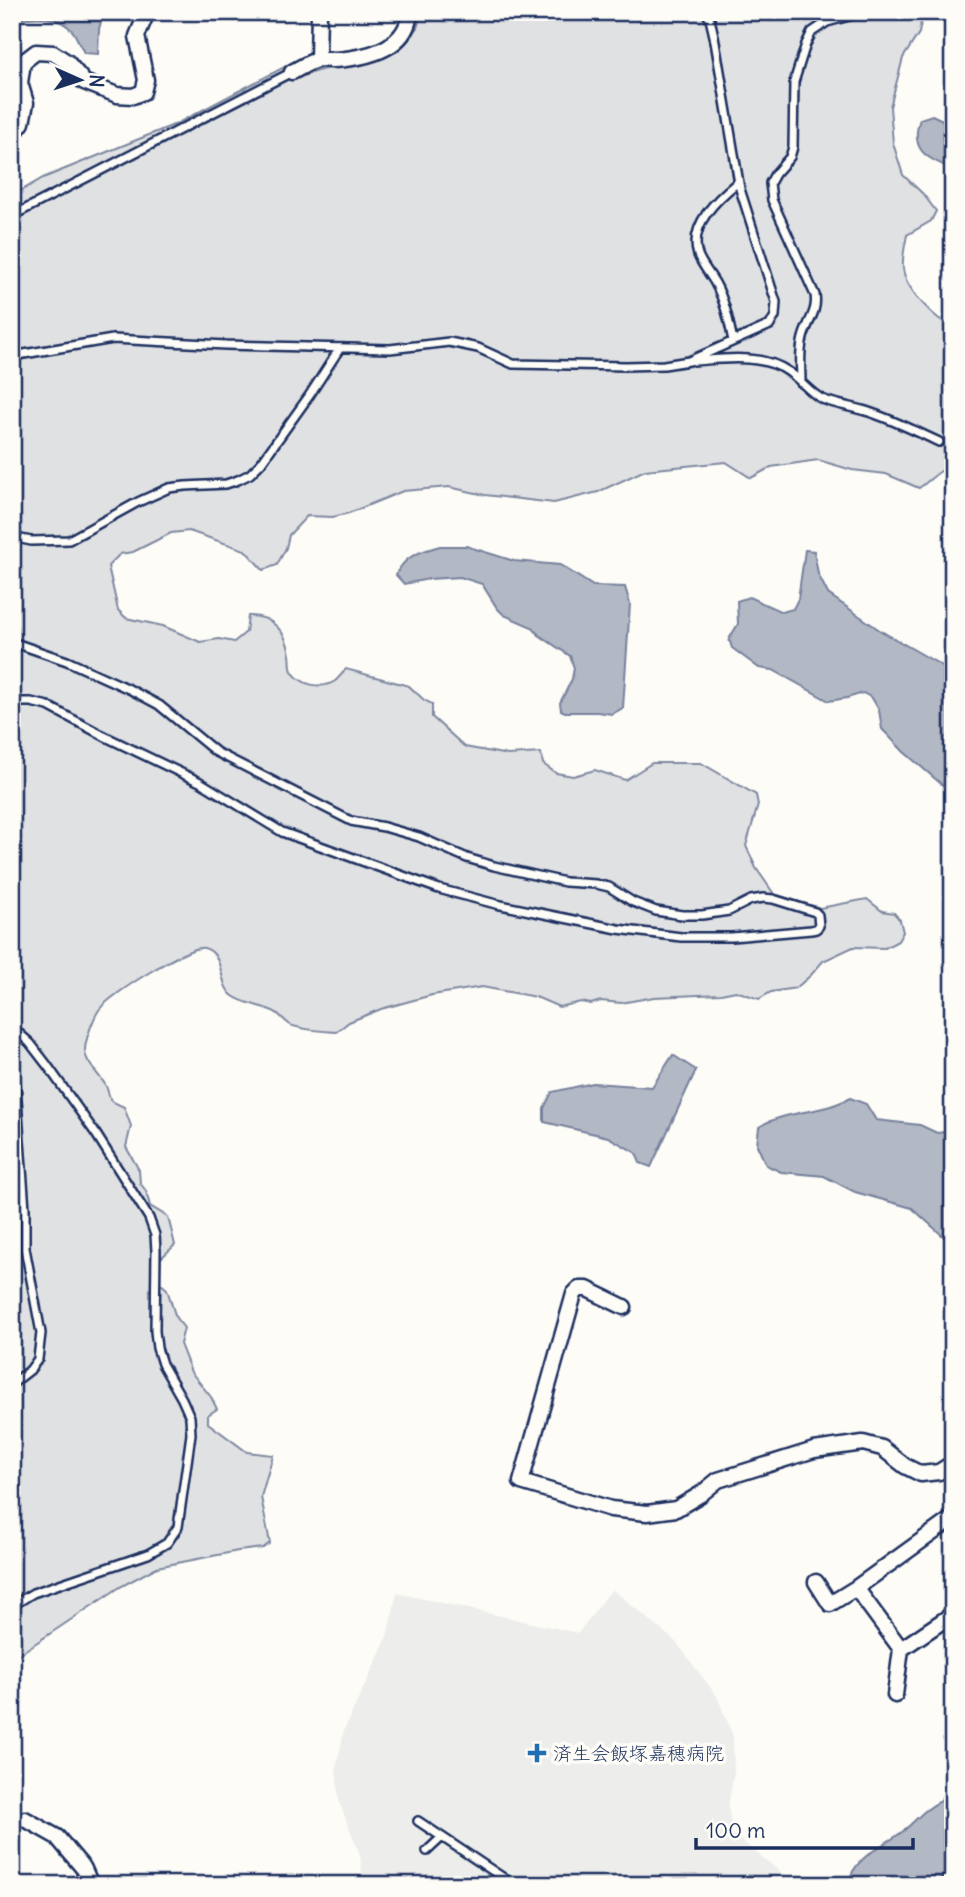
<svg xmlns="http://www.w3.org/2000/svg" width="965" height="1897" viewBox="0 0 965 1897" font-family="Delius,'Klee One',sans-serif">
	<rect width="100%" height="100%" fill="#fdfcf7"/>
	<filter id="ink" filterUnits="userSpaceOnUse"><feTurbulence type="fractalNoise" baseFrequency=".0143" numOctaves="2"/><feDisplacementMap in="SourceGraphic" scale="14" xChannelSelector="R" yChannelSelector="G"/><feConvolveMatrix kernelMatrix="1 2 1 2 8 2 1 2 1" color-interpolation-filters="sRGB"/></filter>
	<g filter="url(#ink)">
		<path fill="#edeeec" d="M612 1589 676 1642 717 1696 733 1736 734 1772 728 1807 733 1834 797 1885H360L363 1881 360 1855 339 1802 336 1769 344 1730 386 1640 397 1593 578 1633Z"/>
		<path fill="#e0e1e3" stroke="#7e88a0" stroke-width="2" d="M420 12H923L919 33 903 58 890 107 893 143 903 175 923 194 936 211 931 221 907 235C905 245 902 257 903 268 905 289 934 319 953 327V466C940 468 930 481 919 488L886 474 852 470 818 460 771 467 751 478 726 462 645 470 598 492 554 503 485 495 449 487 403 491 349 513 333 517 307 516 289 535 286 548 277 565 263 570 245 550 189 531 171 533 133 552 120 554 108 566 118 610 126 618 163 626 200 642 219 639 234 642 246 632 248 616C272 615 287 632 290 655 291 660 290 667 292 671 300 685 322 690 335 681 339 678 343 672 346 669L409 686 424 700 432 704V717L465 747 508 755 541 753 543 764 556 773 573 776 595 770 625 780 652 763H701L756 795 758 805 746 846 756 868 774 894 820 908 867 899 882 911 894 913 900 920 903 932 898 941 885 948 853 947 823 961 811 975 796 988 771 992 759 999 736 991 721 994 654 997 621 1003 601 1001 591 1004 581 1002 559 1007 536 997 482 987 432 995 381 1009 349 1022 336 1032C325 1031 298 1030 289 1024 283 1020 280 1014 273 1011 262 1006 242 1003 233 996 217 984 226 954 204 948 189 945 109 995 99 1010 94 1017 85 1040 85 1050 85 1063 100 1075 106 1086 108 1091 109 1097 111 1101L124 1107 131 1126 126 1147 139 1170 140 1183 146 1191 150 1206 168 1217 175 1245 159 1260 160 1283 167 1289 176 1318 184 1328 180 1344 191 1372 211 1397 217 1409 208 1415V1423L247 1452 273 1455 261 1497 270 1543 263 1548 238 1551 157 1567 120 1587 12 1659V196L43 178 176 124 288 65 295 79C304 76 312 72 321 70 354 63 420 59 420 12Z"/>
		<path fill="#b3b8c5" stroke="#76819c" stroke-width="2" d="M12 12H104L99 29 98 54 84 53C81 47 78 40 74 33 60 14 33 16 12 21Z
			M932 115 953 125V169C927 159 909 150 920 119Z
			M440 546H466L514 561 560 565 593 586 625 587 630 604 623 708 612 714 597 712H565L561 710 560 703 572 679 574 668 570 656 539 635 532 627 504 615 497 608 482 584 460 577 429 579 404 584 396 575C405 555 420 552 440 546Z
			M805 550 814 551 818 574 828 594 881 631 953 672V794L904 752 882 729 879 710 872 698 863 693 847 698 829 701 773 670 759 668 732 648 729 639 738 624 737 601 749 597 782 612 793 609 798 599Z
			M673 1055 696 1070 651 1167 640 1163 636 1153 608 1137 544 1122V1108L552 1092 593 1083 652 1087Z
			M850 1098 866 1104 876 1120 920 1125 937 1133 953 1131V1241L945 1238 912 1208 855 1192 824 1176 781 1172 766 1165 757 1145 759 1127C786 1110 821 1114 850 1098Z
			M953 1766V1864L937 1884 848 1885C853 1857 882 1847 902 1832 917 1820 922 1810 941 1801Z"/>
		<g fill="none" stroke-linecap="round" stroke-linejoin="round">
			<defs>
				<path id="lane" d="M12 216 292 72
					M733 341C729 322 725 301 715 283 710 274 702 265 698 255 688 225 718 198 738 182
					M12 356 113 339 226 345 390 349 449 342 478 348 513 364 626 366 664 365 689 361 770 325 775 316 776 302 740 189 714 36 710 19 706 12
					M694 361C724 359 762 353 789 372 801 380 809 392 822 399 837 405 854 407 869 412 893 420 916 431 939 442
					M801 383C801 368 799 352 803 338 807 322 818 312 815 295L772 200 770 183 775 174 790 157 793 147 794 82 806 44 812 32 827 22 864 12
					M12 537 31 541 69 540 138 502 169 488 185 486 226 484 238 480 250 474 261 463 309 396 340 348
					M12 642 67 661 129 689 159 705 216 752 351 821 384 827 419 837 467 858 494 866 565 882 596 884 609 887 633 902 656 911 682 915H702L729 911 751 900 763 898 773 899 815 912 818 915 819 926 816 929 811 930 732 937H681L618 929 496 904 439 889 282 832 200 782 104 736 48 706 31 702H14
					M12 721 14 702 13 700
					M12 1027 30 1043 47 1065 96 1134 149 1218 155 1235 156 1251 155 1331 157 1348 162 1364 182 1399 190 1417 191 1434 178 1527 167 1543 148 1554 33 1593 12 1606
					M12 1076 16 1086 25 1209V1248L41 1333 38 1359 30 1370 12 1384
					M418 1821 514 1885
					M427 1851 442 1837"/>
				<path id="street" d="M318 59 319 12
					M292 72C300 68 309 62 317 60 322 58 328 60 334 60 365 58 407 50 410 12
					M12 136 22 123 26 103 20 83 23 62 36 52 53 53 67 62 84 82 117 95 133 96 143 92 146 80 137 36 147 12
					M624 1307 587 1289H579L574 1294 521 1482 611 1509 647 1513 676 1509 701 1494 718 1480 814 1450 863 1443 882 1448 905 1466 921 1474 939 1472 953 1463
					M953 1518 856 1588 901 1649 953 1614
					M816 1582 830 1604 856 1588
					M895 1695 901 1649
					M25 1819 57 1837 84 1869 91 1885"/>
				<path id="secondary" d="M950 1885 953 1882"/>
			</defs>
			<use href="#lane" stroke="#1b2f5e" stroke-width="12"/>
			<use href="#street" stroke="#1b2f5e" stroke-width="19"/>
			<use href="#secondary" stroke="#1b2f5e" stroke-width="24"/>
			<use href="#lane" stroke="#fdfcf7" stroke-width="7"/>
			<use href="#street" stroke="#fdfcf7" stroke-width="14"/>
			<use href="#secondary" stroke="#fdfcf7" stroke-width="19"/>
		</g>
	</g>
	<path fill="#1f6fb2" stroke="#fdfcf7" stroke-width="2.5" d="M533.5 1742.5h7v7h7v7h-7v7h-7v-7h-7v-7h7z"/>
	<g text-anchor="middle" stroke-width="7" stroke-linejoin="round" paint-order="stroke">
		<g font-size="19" fill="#1b2f5e" stroke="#fdfcf7" text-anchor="start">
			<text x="553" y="1760">済生会飯塚嘉穂病院</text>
		</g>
	</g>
	<rect width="965" height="1897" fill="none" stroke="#fdfcf7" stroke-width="42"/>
	<rect x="21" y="21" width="923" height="1855" fill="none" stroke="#1b2f5e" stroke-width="2.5" filter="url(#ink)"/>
	<g transform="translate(80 80) rotate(93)" stroke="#fdfcf7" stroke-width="5" paint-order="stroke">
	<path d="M0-5L12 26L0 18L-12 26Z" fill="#1b2f5e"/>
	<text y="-10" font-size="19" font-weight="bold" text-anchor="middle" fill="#1b2f5e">N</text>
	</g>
	<path d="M696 1838v10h217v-10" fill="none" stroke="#1b2f5e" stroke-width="3.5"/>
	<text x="706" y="1838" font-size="21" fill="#1b2f5e" stroke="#fdfcf7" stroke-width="5" paint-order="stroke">100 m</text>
</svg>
